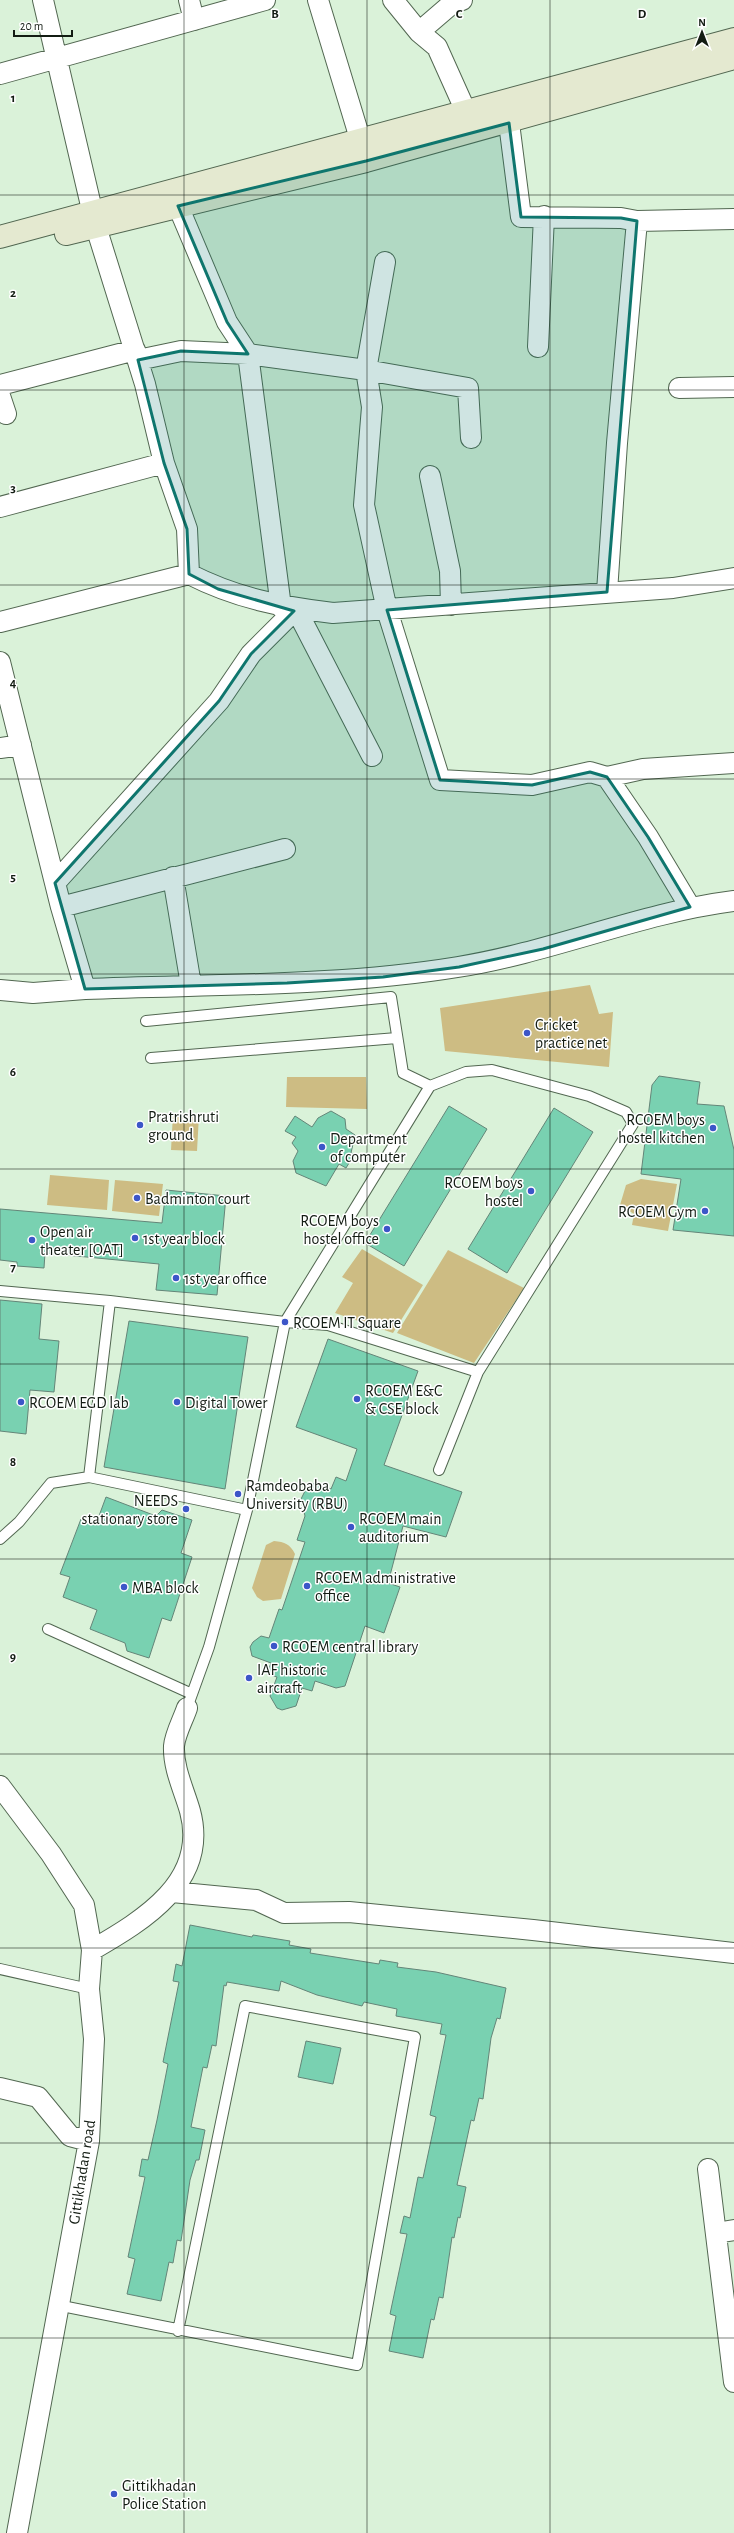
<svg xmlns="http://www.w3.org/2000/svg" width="734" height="2533" viewBox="0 0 734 2533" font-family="'Alegreya Sans',sans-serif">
	<rect width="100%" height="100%" fill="#daf2d9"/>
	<path fill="#cdbc83" d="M590 985 599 1014 613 1012 609 1067 445 1051 440 1008Z
		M287 1077H366L367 1109 286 1107Z
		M173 1114 199 1115 197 1151 171 1150Z
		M50 1175 109 1180 107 1210 47 1205Z
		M641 1179 677 1184 668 1231 632 1225 634 1214 620 1205 626 1185Z
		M115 1180 163 1184 159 1216 112 1211Z
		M362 1249 423 1285 393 1333 335 1313 353 1283 342 1277Z
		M448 1250 524 1288 474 1363 397 1333Z
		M274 1541C285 1542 290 1544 295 1554L281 1599 263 1601 257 1597 252 1588 266 1545Z"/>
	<path fill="#79d1b1" stroke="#648578" d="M659 1076 700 1082 697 1104 724 1106 734 1150V1236L673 1230 681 1179 641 1174 652 1085Z
		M449 1106 487 1129 404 1266 365 1243Z
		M554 1108 593 1132 507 1273 468 1249Z
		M331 1111 345 1119 346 1129 355 1135 351 1153 354 1155 346 1168 339 1164 326 1186 296 1173 293 1161 298 1151 292 1143 296 1137 285 1131 295 1116 312 1127 318 1118Z
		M166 1190 226 1196 217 1295 156 1290 159 1264 45 1253 44 1268 17 1266V1262L0 1260V1209L162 1223Z
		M0 1300 42 1304 39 1339 59 1341 54 1392 30 1390 26 1434 0 1431Z
		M129 1321 248 1337 225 1489 104 1467Z
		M328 1339 418 1371 384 1465 462 1492 446 1537 403 1526 388 1583 400 1587 384 1633 365 1626 345 1686 336 1688 315 1681 312 1691 302 1688 296 1706 282 1710 277 1708 270 1696 277 1677 267 1674 271 1663 252 1656 250 1647 253 1642 261 1636 269 1638 279 1609 282 1610 305 1542 297 1540 305 1516 301 1499 307 1487 315 1483 331 1489 336 1477 346 1481 357 1449 296 1427Z
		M106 1497 156 1516 162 1510 192 1520 181 1553 192 1557 171 1621 162 1618 149 1658 127 1651 125 1643 90 1629 97 1610 63 1597 70 1577 60 1574 81 1519 96 1524Z
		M190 1925 252 1937 253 1935 290 1941 289 1945 311 1949 310 1953 379 1964 380 1960 398 1963 397 1967 436 1972 506 1988 500 2019 497 2018 491 2038 483 2099 479 2098 474 2121 471 2120 457 2185 466 2187 460 2218 458 2217 454 2238 452 2237 443 2298 439 2297 434 2320 431 2319 423 2358 389 2351 396 2316 390 2314 407 2234 400 2233 404 2216 410 2218 418 2177 423 2178 436 2117 430 2115 446 2035 440 2034 442 2024 396 2016 397 2009 364 2002 362 2006 317 1995 281 1981 279 1991 227 1982 226 1986 224 1985 216 2046 212 2045 207 2068 203 2067 191 2127 205 2130 199 2160H196L190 2180 181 2241 177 2240 173 2263 169 2262 161 2301 127 2294 135 2259 128 2257 145 2177 139 2176 142 2159 148 2160 157 2120 168 2064 163 2062 179 1982 173 1981 176 1964 182 1966Z
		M306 2041 341 2048 333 2084 298 2077Z"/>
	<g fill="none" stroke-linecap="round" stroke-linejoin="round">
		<defs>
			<path id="lane" d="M146 1021 391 997 403 1073 430 1086
				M151 1058 397 1038
				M0 1291 110 1301
				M439 1470 478 1372
				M89 1477 247 1510
				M0 1539 19 1522 51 1483 89 1477 110 1301 285 1322 328 1325 478 1372 633 1124 626 1112 589 1096 492 1070 466 1072 430 1086 285 1322 247 1510 209 1647 187 1708
				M48 1629 192 1694
				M0 1969 89 1989
				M57 2305 357 2365 415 2037 245 2006 178 2331"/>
			<path id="street" d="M43 0 96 227 145 384 164 463
				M189 0 194 20
				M318 0 365 155
				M393 0 419 32 437 47 472 125
				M419 32 454 2 462 0
				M0 74 265 0
				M509 123 521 217 621 218 637 221
				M178 206 227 322 248 354 366 370 468 388 471 438
				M385 262 366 370 372 407 364 505 387 610 440 780 532 785 590 772 607 777
				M538 347 544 216
				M138 360 181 351 248 354 281 607
				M0 385 135 350
				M679 388 734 387
				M0 396 6 414
				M430 476 450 571 451 605
				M0 507 164 463 187 529 189 574C236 598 281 607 333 613L673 588 734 578
				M607 592 617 443 637 221 734 219
				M0 622 189 574
				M0 662 61 907 85 989C209 984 335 987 458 967 552 952 640 913 734 901
				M0 748 21 745
				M173 877 191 985
				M55 883 219 701 251 654 296 609 372 756
				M61 907 285 849
				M690 907 648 837 607 777 643 769 734 763
				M0 990 33 993 85 989
				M0 1786 51 1854 84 1905 92 1950 89 1989 94 2039 89 2141 17 2533
				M172 1892 256 1900 284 1913 349 1912 533 1930 734 1953
				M92 1950C144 1920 209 1881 190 1811 184 1790 173 1768 174 1746 175 1734 183 1720 187 1708
				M0 2088 38 2097 70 2136 89 2141
				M708 2169 734 2382
				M716 2233 734 2230"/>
			<path id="secondary" d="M66 234 366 161 734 58
				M0 237 734 39"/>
		</defs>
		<use href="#lane" stroke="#526751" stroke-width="12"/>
		<use href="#street" stroke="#526751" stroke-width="22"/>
		<use href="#secondary" stroke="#526751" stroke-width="24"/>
		<use href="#lane" stroke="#fff" stroke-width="10"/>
		<use href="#street" stroke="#fff" stroke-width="20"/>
		<use href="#secondary" stroke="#e4e9d0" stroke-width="22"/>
	</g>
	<path fill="#0f766e" fill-opacity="0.2" stroke="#0f766e" stroke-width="3" stroke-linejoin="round" d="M509 123 521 217 621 218 637 221 607 592 387 610 440 780 532 785 590 772 607 777 648 837 690 907 543 949 459 967 383 977 287 983 85 989 55 883 219 701 251 654 294 611 218 589 189 574 187 529 164 463 138 360 181 351 248 354 227 322 178 206 366 161Z"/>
	<path fill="none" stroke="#131c13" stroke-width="1" stroke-opacity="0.55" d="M184 0V2533M367 0V2533M550 0V2533M0 195H734M0 390H734M0 585H734M0 779H734M0 974H734M0 1169H734M0 1364H734M0 1559H734M0 1754H734M0 1948H734M0 2143H734M0 2338H734"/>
	<g fill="#3c56c8" stroke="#fff" stroke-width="1.5">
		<circle cx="527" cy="1033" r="4"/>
		<circle cx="140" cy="1125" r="4"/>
		<circle cx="713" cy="1128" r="4"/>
		<circle cx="322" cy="1147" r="4"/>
		<circle cx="531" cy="1191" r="4"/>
		<circle cx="137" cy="1198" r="4"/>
		<circle cx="705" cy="1211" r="4"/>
		<circle cx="387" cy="1229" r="4"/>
		<circle cx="135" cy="1238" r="4"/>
		<circle cx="32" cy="1240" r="4"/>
		<circle cx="176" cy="1278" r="4"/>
		<circle cx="285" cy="1322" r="4"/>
		<circle cx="357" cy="1399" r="4"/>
		<circle cx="21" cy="1402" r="4"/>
		<circle cx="177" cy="1402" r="4"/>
		<circle cx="238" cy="1494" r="4"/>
		<circle cx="186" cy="1509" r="4"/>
		<circle cx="351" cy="1527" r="4"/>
		<circle cx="307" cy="1586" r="4"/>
		<circle cx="124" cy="1587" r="4"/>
		<circle cx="274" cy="1646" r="4"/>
		<circle cx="249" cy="1678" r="4"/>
		<circle cx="114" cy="2494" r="4"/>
	</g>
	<g text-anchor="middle" stroke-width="3" stroke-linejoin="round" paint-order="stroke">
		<g font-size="16" fill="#131c13" stroke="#fff" text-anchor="start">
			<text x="535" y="1030">Cricket<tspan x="535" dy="18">practice net</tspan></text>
			<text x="148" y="1122">Pratrishruti<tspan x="148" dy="18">ground</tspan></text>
			<text x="705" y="1125" text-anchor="end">RCOEM boys<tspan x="705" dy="18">hostel kitchen</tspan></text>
			<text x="330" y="1144">Department<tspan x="330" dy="18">of computer</tspan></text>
			<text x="523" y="1188" text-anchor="end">RCOEM boys<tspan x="523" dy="18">hostel</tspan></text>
			<text x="145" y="1204">Badminton court</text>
			<text x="697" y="1217" text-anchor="end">RCOEM Gym</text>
			<text x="379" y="1226" text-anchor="end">RCOEM boys<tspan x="379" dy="18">hostel office</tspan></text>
			<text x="40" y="1237">Open air<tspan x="40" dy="18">theater [OAT]</tspan></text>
			<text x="143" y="1244">1st year block</text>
			<text x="184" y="1284">1st year office</text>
			<text x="293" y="1328">RCOEM IT Square</text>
			<text x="365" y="1396">RCOEM E&amp;C<tspan x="365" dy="18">&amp; CSE block</tspan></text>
			<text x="29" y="1408">RCOEM EGD lab</text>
			<text x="185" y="1408">Digital Tower</text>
			<text x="246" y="1491">Ramdeobaba<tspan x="246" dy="18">University (RBU)</tspan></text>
			<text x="178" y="1506" text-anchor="end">NEEDS<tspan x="178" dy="18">stationary store</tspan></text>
			<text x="359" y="1524">RCOEM main<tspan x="359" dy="18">auditorium</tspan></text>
			<text x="315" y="1583">RCOEM administrative<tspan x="315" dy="18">office</tspan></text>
			<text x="132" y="1593">MBA block</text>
			<text x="282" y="1652">RCOEM central library</text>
			<text x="257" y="1675">IAF historic<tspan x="257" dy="18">aircraft</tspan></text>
			<text x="122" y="2491">Gittikhadan<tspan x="122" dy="18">Police Station</tspan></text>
		</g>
		<g font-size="16" fill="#131c13" stroke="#fff">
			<text transform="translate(81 2172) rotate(-81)" y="6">Gittikhadan road</text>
		</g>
	</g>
	<g font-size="13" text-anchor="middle" font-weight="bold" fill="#131c13" stroke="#fff" stroke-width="3" stroke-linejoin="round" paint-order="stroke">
		<text x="275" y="18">B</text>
		<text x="459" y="18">C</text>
		<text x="642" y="18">D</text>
		<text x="13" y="102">1</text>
		<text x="13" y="297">2</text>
		<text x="13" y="492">3</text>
		<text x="13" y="687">4</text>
		<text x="13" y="881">5</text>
		<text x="13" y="1076">6</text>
		<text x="13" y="1271">7</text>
		<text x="13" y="1466">8</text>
		<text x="13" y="1661">9</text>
	</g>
	<g transform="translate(702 32)" stroke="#ffffff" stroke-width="3" paint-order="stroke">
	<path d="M0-3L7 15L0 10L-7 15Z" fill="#131c13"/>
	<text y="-6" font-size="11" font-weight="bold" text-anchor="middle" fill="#131c13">N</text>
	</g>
	<path d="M14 30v6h58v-6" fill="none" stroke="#131c13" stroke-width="2"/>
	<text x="20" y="30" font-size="12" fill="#131c13" stroke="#ffffff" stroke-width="3" paint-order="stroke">20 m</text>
</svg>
